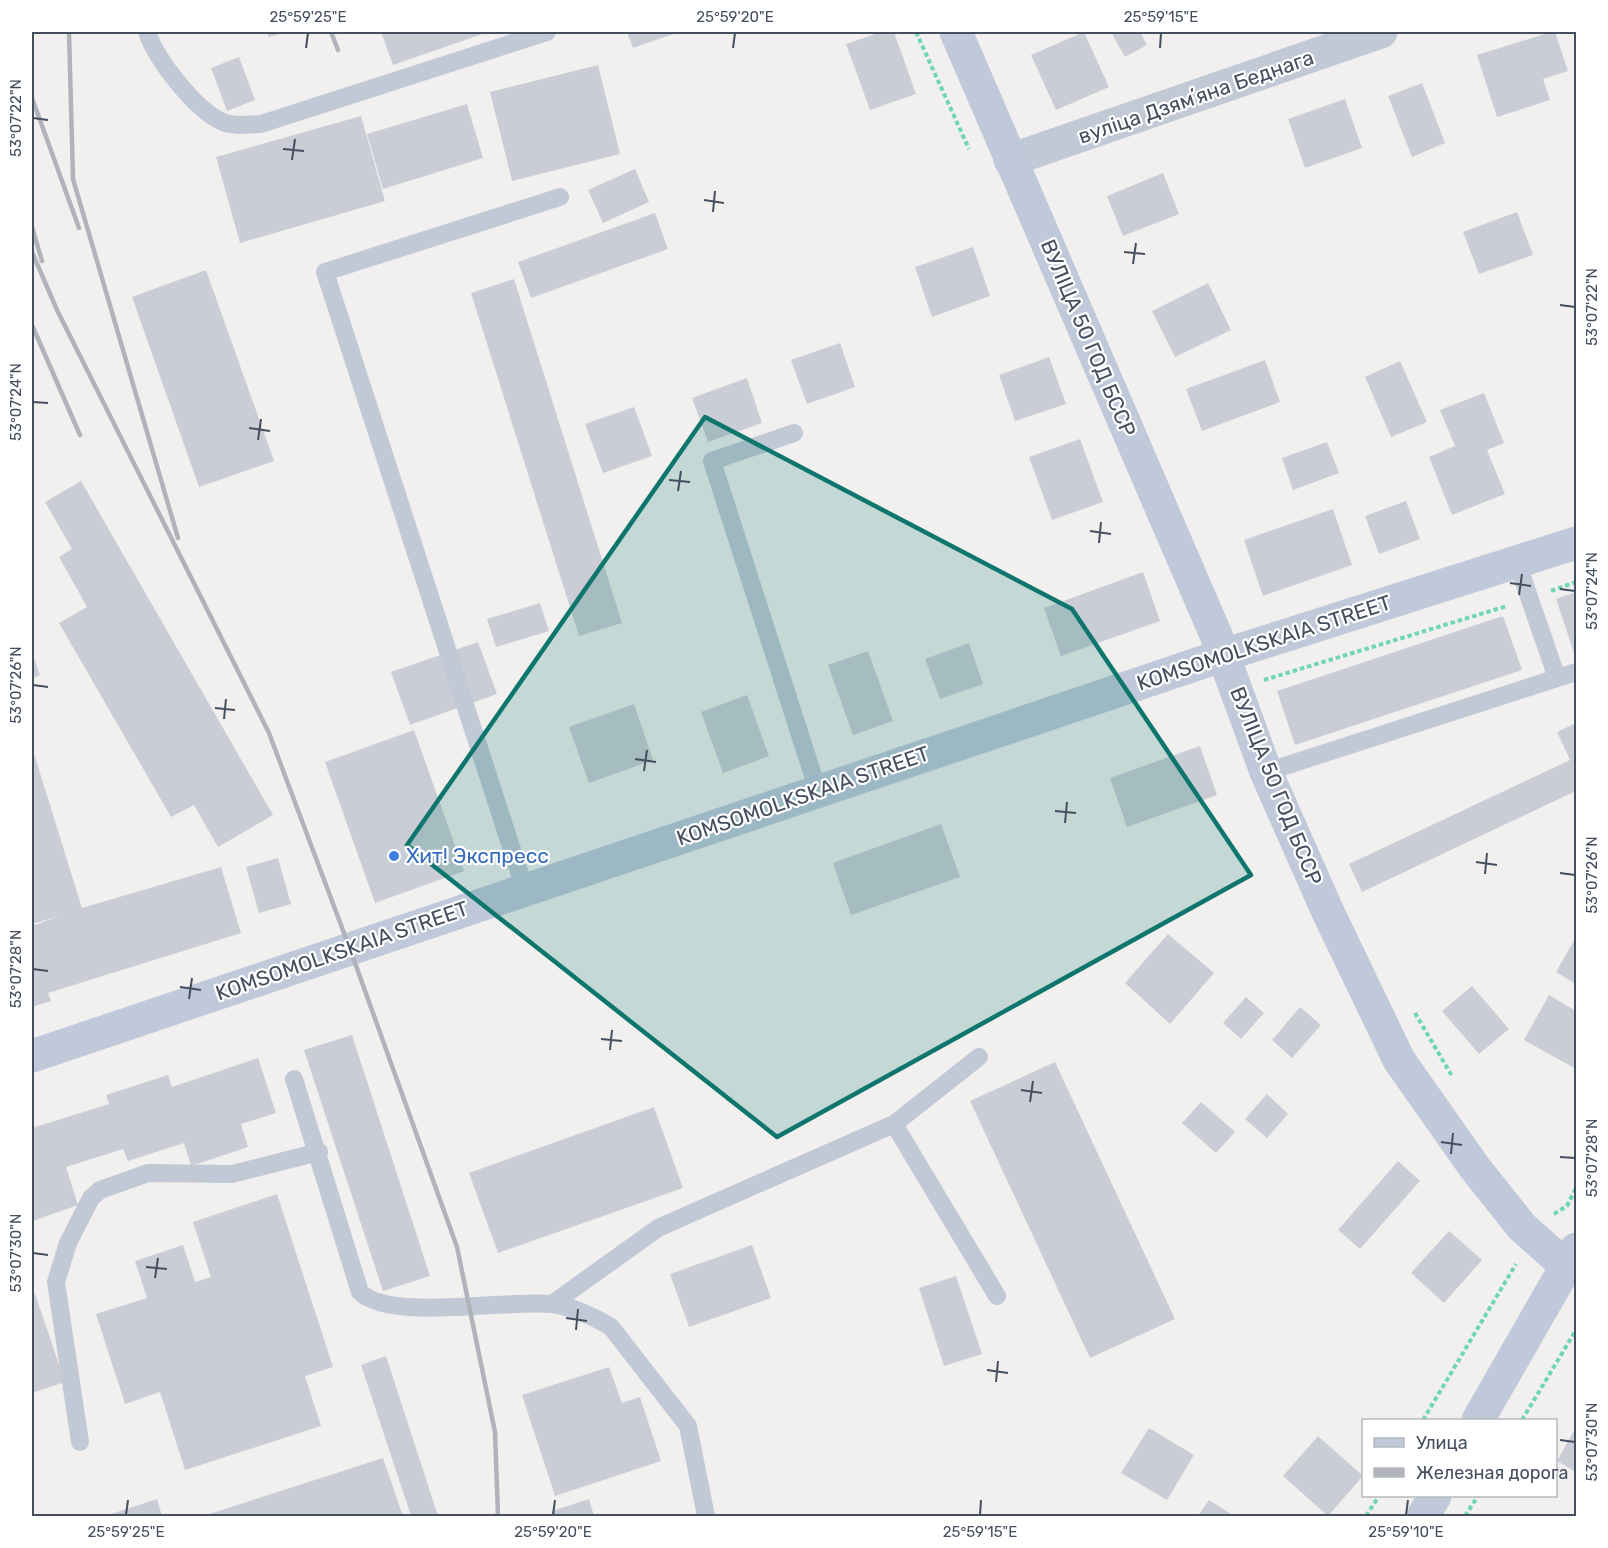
<svg xmlns="http://www.w3.org/2000/svg" width="1608" height="1548" viewBox="0 0 1608 1548" font-family="Rubik,sans-serif">
	<rect width="100%" height="100%" fill="#f2f0ef"/>
	<path fill="#cbcdd6" d="M267 32H286L269 37Z
		M381 32H488L393 65Z
		M627 32H679L633 48Z
		M881 32H894L916 94 870 110 846 44Z
		M1084 32 1109 87 1056 110 1031 55Z
		M1111 32H1140L1147 45 1125 57Z
		M1551 32H1555L1568 71 1543 79 1550 100 1497 117 1477 55Z
		M239 57 255 100 227 111 211 68Z
		M598 65 620 154 512 181 490 92Z
		M1422 83 1445 143 1412 157 1388 96Z
		M1345 99 1362 148 1305 168 1288 119Z
		M467 104 483 158 383 189 367 134Z
		M361 116 385 201 240 243 216 157Z
		M635 169 649 202 603 223 588 190Z
		M1163 173 1179 214 1123 236 1107 196Z
		M1517 212 1533 255 1479 274 1463 232Z
		M655 213 668 249 531 298 518 262Z
		M973 247 990 296 932 317 915 267Z
		M206 270 274 461 199 487 132 297Z
		M514 279 622 623 579 636 471 293Z
		M1208 283 1231 330 1175 357 1152 311Z
		M840 343 855 387 807 404 791 360Z
		M1049 357 1066 404 1015 421 999 375Z
		M1265 360 1280 402 1202 431 1186 389Z
		M1400 361 1427 422 1391 437 1365 377Z
		M747 378 762 423 708 442 692 398Z
		M1484 393 1504 443 1487 450 1505 494 1452 515 1429 457 1455 446 1440 410Z
		M634 407 652 456 603 473 585 424Z
		M1080 439 1103 502 1052 520 1029 457Z
		M1327 442 1339 473 1293 490 1282 458Z
		M81 481 273 815 218 847 194 805 171 817 59 623 87 607 59 557 72 549 45 502Z
		M1406 501 1420 539 1379 554 1365 516Z
		M1333 509 1352 565 1263 596 1244 540Z
		M1143 572 1160 621 1061 656 1044 608Z
		M1576 592V659L1556 599Z
		M540 603 549 631 496 647 487 619Z
		M1503 616 1522 670 1295 745 1277 691Z
		M478 642 497 694 410 725 391 672Z
		M969 643 983 684 940 699 925 659Z
		M868 651 893 721 853 735 828 665Z
		M32 652 40 675 32 678Z
		M747 695 769 756 723 773 701 712Z
		M634 704 653 760 589 783 569 727Z
		M1576 723V791L1362 892 1349 864 1570 760 1557 732Z
		M414 730 464 871 375 903 325 762Z
		M1200 746 1217 795 1127 827 1110 778Z
		M32 747 82 908 221 867 241 933 48 993 51 1001 32 1007V926L59 916 32 924Z
		M941 824 960 877 851 915 833 863Z
		M278 858 291 904 259 913 246 867Z
		M1168 934 1214 973 1170 1024 1125 983Z
		M1576 937V984L1556 972Z
		M1472 986 1509 1029 1479 1054 1442 1011Z
		M1549 995 1576 1011V1069L1524 1040Z
		M1246 997 1264 1013 1241 1039 1223 1023Z
		M1300 1007 1321 1025 1292 1058 1272 1040Z
		M352 1035 430 1276 383 1291 304 1050Z
		M258 1058 276 1113 241 1124 248 1147 191 1166 184 1143 128 1161 123 1149 66 1167 78 1205 33 1221 32 1128 109 1104 106 1095 168 1075 172 1087Z
		M1055 1062 1175 1319 1090 1358 970 1101Z
		M1267 1094 1288 1114 1267 1138 1245 1119Z
		M1201 1102 1235 1132 1216 1153 1182 1123Z
		M654 1107 683 1188 498 1253 469 1173Z
		M1398 1161 1420 1181 1360 1249 1338 1230Z
		M277 1194 333 1367 305 1376 321 1426 185 1470 160 1392 125 1404 96 1314 147 1298 135 1261 183 1245 195 1282 211 1277 193 1222Z
		M1449 1231 1482 1260 1444 1303 1411 1273Z
		M752 1245 771 1298 689 1327 670 1274Z
		M956 1276 982 1354 944 1366 919 1288Z
		M35 1294 65 1382 32 1393V1295Z
		M386 1356 438 1516H411L361 1365Z
		M609 1367 622 1403 640 1397 661 1461 555 1496 522 1395Z
		M1576 1427V1472L1557 1461Z
		M1149 1428 1194 1455 1167 1500 1121 1473Z
		M1318 1436 1363 1476 1328 1516 1283 1476Z
		M383 1458 403 1516H203Z
		M157 1499 162 1516H105Z
		M589 1499 594 1516H554L552 1511Z
		M1209 1500 1234 1516H1198Z"/>
	<g fill="none" stroke-linecap="round" stroke-linejoin="round">
		<path stroke="#6ed6b3" stroke-width="4" stroke-dasharray="4.5 3" stroke-linecap="butt" d="M916 32 969 149
			M1551 591 1576 582
			M1264 680 1507 606
			M1415 1013 1452 1076
			M1554 1214 1567 1206 1576 1188
			M1423 1420 1516 1264
			M1522 1420 1576 1330
			M1366 1516 1379 1496
			M1465 1516 1478 1496"/>
		<path stroke="#c2c9d6" stroke-width="18" d="M147 32C156 59 195 110 223 122 233 127 250 124 261 124L547 32
			M794 433 712 461 818 791
			M1517 562 1557 678
			M1266 772 1576 672
			M525 890 325 272 560 197
			M294 1079 360 1292C390 1322 507 1299 551 1304 571 1306 594 1317 611 1327L688 1426 706 1516
			M894 1124 997 1296
			M552 1304 658 1228 894 1124 979 1057
			M80 1442 56 1282 68 1243 91 1198 100 1190 148 1173 232 1174 319 1152"/>
		<path stroke="#c2c9d6" stroke-width="33" d="M1010 160 1381 32"/>
		<path stroke="#c0c9da" stroke-width="33" d="M956 32 1216 635 1266 772 1327 910 1399 1060 1475 1168 1522 1227 1566 1266
			M32 1056 1224 655 1576 543
			M1478 1420 1576 1249
			M1423 1516 1435 1496"/>
		<path stroke="#b1b3bb" stroke-width="4.5" d="M69 32 73 179 178 538
			M331 32 338 50
			M32 98 79 228
			M32 227 42 261
			M32 252 57 310 269 733 350 949 457 1247 495 1432 498 1516
			M32 325 80 435"/>
	</g>
	<path fill="#0f766e" fill-opacity="0.2" stroke="#0f766e" stroke-width="4.5" stroke-linejoin="round" d="M705 417 1072 609 1251 875 777 1137 407 845Z"/>
	<path fill="none" stroke="#454f5f" stroke-width="2" d="M306 48 308 33M733 48 735 33M1160 48 1161 33M33 118 48 120M283 149 304 151M292 160 295 139M704 200 724 203M713 212 715 191M1124 252 1145 254M1133 264 1136 243M1560 305 1575 307M33 402 48 403M249 428 270 431M258 440 261 419M669 480 690 482M678 491 681 471M1090 531 1111 534M1099 543 1101 522M1510 583 1531 586M1560 589 1575 591M1519 595 1522 574M33 685 48 687M215 708 235 710M224 719 226 699M635 759 656 762M644 771 647 750M1055 811 1076 813M1065 823 1067 802M1476 862 1497 865M1560 873 1575 875M1485 874 1487 853M33 969 48 971M180 987 201 990M189 999 192 978M601 1039 622 1041M610 1050 612 1030M1021 1090 1042 1093M1030 1102 1033 1081M1441 1142 1462 1145M1451 1154 1453 1133M1560 1157 1575 1158M33 1253 48 1255M146 1267 167 1269M155 1278 158 1258M566 1318 587 1321M576 1330 578 1309M987 1370 1008 1373M996 1382 998 1361M1560 1440 1575 1442M126 1515 128 1500M553 1515 555 1500M980 1515 981 1500M1406 1515 1408 1500"/>
	<circle fill="#3f7fe0" stroke="#fff" stroke-width="2" cx="394" cy="856" r="6"/>
	<g text-anchor="middle" stroke-width="4.5" stroke-linejoin="round" paint-order="stroke">
		<g font-size="21" fill="#454f5f" stroke="#fff">
			<text transform="translate(1196 97) rotate(-19)" y="7">вуліца Дзямʼяна Беднага</text>
			<text transform="translate(1088 338) rotate(67)" y="7">ВУЛІЦА 50 ГОД БССР</text>
			<text transform="translate(1264 643) rotate(-18)" y="7">KOMSOMOLKSKAIA STREET</text>
			<text transform="translate(1276 786) rotate(68)" y="7">ВУЛІЦА 50 ГОД БССР</text>
			<text transform="translate(803 796) rotate(-19)" y="7">KOMSOMOLKSKAIA STREET</text>
			<text transform="translate(342 951) rotate(-19)" y="7">KOMSOMOLKSKAIA STREET</text>
		</g>
		<g font-size="21" fill="#366cbe" stroke="#fff" text-anchor="start">
			<text x="406" y="863">Хит! Экспресс</text>
		</g>
	</g>
	<rect width="1608" height="1548" fill="none" stroke="#ffffff" stroke-width="66"/>
	<rect x="1362" y="1419" width="195" height="78" fill="#ffffff" stroke="#b5b9bf" stroke-width="1.5"/>
	<rect x="1374" y="1438" width="30" height="9" fill="#c0c9da" stroke="#b5b9bf" stroke-width="1.5"/>
	<text x="1416" y="1449" font-size="18" fill="#454f5f">Улица</text>
	<rect x="1374" y="1468" width="30" height="9" fill="#b1b3bb" stroke="#b5b9bf" stroke-width="1.5"/>
	<text x="1416" y="1479" font-size="18" fill="#454f5f">Железная дорога</text>
	<rect x="33" y="33" width="1542" height="1482" fill="none" stroke="#454f5f" stroke-width="2"/>
	<g font-size="15" text-anchor="middle" fill="#454f5f">
		<text x="308" y="22">25°59'25"E</text>
		<text x="735" y="22">25°59'20"E</text>
		<text x="1161" y="22">25°59'15"E</text>
		<text transform="translate(16 118) rotate(-90)" y="5">53°07'22"N</text>
		<text transform="translate(1592 307) rotate(-90)" y="5">53°07'22"N</text>
		<text transform="translate(16 402) rotate(-90)" y="5">53°07'24"N</text>
		<text transform="translate(1592 591) rotate(-90)" y="5">53°07'24"N</text>
		<text transform="translate(16 685) rotate(-90)" y="5">53°07'26"N</text>
		<text transform="translate(1592 875) rotate(-90)" y="5">53°07'26"N</text>
		<text transform="translate(16 969) rotate(-90)" y="5">53°07'28"N</text>
		<text transform="translate(1592 1158) rotate(-90)" y="5">53°07'28"N</text>
		<text transform="translate(16 1253) rotate(-90)" y="5">53°07'30"N</text>
		<text transform="translate(1592 1442) rotate(-90)" y="5">53°07'30"N</text>
		<text x="126" y="1537">25°59'25"E</text>
		<text x="553" y="1537">25°59'20"E</text>
		<text x="980" y="1537">25°59'15"E</text>
		<text x="1406" y="1537">25°59'10"E</text>
	</g>
</svg>
